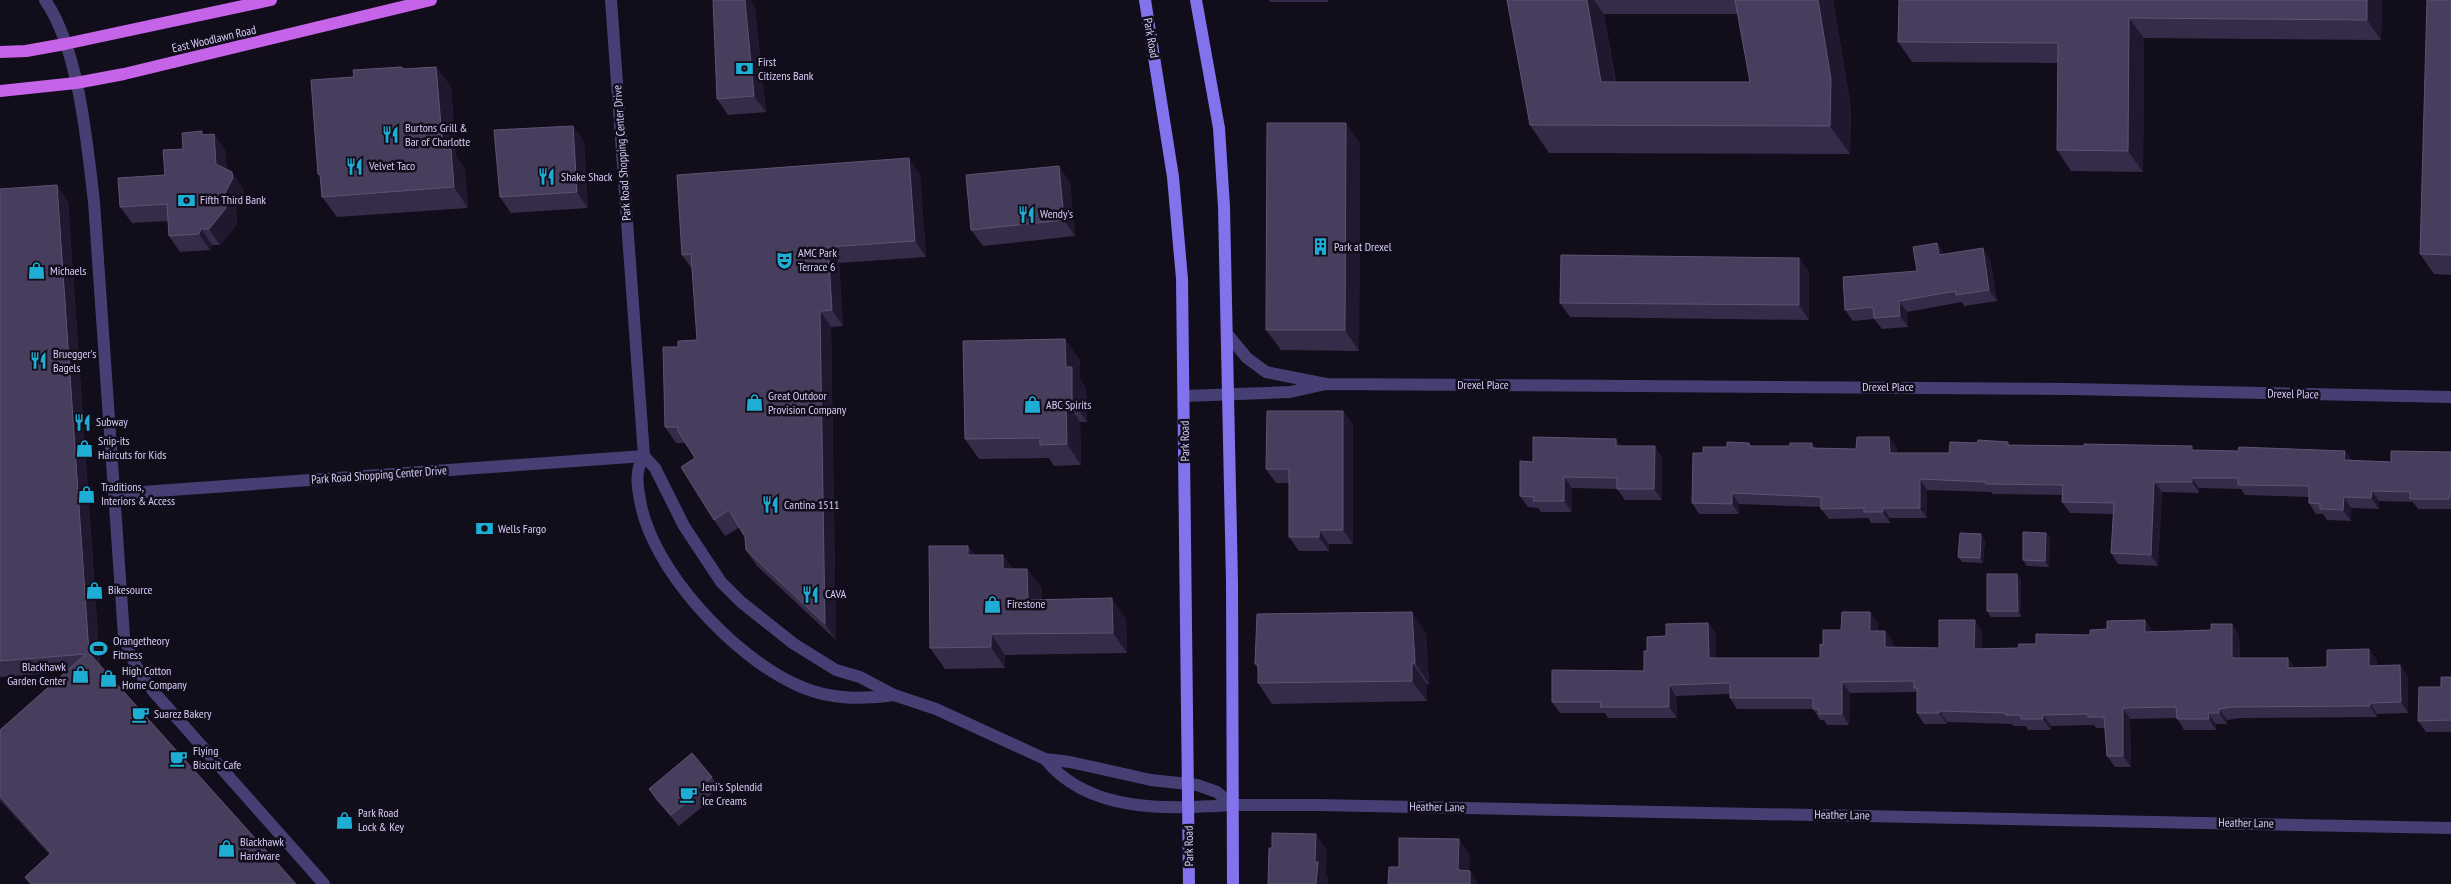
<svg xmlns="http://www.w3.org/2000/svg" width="2451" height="884" viewBox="0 0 2451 884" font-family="'PT Sans Narrow',sans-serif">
	<rect width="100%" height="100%" fill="#110d1a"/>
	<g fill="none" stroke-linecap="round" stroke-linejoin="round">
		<path stroke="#463f73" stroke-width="12" d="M45 0C79 49 87 143 94 202L124 636C130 658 139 674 153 691L324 884
			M1326 384 2069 389 2451 397
			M1184 396 1290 392 1326 384 1266 372 1247 358 1229 336
			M115 494 644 456 611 0
			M894 695C862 700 827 699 797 685 734 657 651 569 640 500 637 484 635 470 644 456L655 468 684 526 721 582 741 602 794 644 836 670 860 677 894 695 936 709 1045 759
			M1045 759 1070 762 1151 780 1197 785 1217 792 1232 805C1169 809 1089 814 1045 759Z
			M1232 805H1318L2451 828"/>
		<path stroke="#8272eb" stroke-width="12" d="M1145 0 1173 177 1182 279 1189 884
			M1196 0 1219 128 1224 207 1232 582 1233 884"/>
		<path stroke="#c664e9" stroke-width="12" d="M0 52 26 51 65 44 271 0
			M0 91 76 83 124 74 431 0"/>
	</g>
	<path fill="#352c49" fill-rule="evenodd" d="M1269 0H1328V2H1270Z
		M1507 0H1833L1851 107 1850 154 1549 153 1530 125ZM1604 14H1738L1750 82H1616Z
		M1899 0H2382L2381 40 2144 38 2143 172 2071 171 2057 150 2058 63 1912 62 1898 42Z
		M2451 0V275L2434 274 2420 254Z
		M755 7 766 112 728 115 717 99Z
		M436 67 451 87 456 156 465 169 468 208 337 217 322 197 321 178 318 174 354 77 404 69Z
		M573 126 584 142 588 208 511 213 500 197Z
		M204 134H214L225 150 227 170 243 188 244 194 236 209 237 224 220 245H212L210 250 180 252 169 236 168 221 132 223 120 207 165 175 183 149Z
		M1360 143 1359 351 1281 350 1266 330Z
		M920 174 926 257 839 263 843 326 831 327 836 640 757 566 746 550 745 537 740 527 725 536 714 520 695 458 686 443H676L665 427 678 347 697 340 692 269 682 255Z
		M1070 182 1075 236 983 246 971 230Z
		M0 189 68 201 100 665 296 884H30L25 877 50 855 0 800V730L65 672 0 677Z
		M1945 254 1990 259 1997 301 1964 306 1962 302 1907 312 1908 327 1882 329 1874 319 1853 321 1845 310 1917 271Z
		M1799 258 1809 272V320L1570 317 1560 303Z
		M1080 360V379L1086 388 1087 422H1080L1081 465 1054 466 1049 458 979 459 965 439Z
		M1343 411 1353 425V544H1329V551H1299L1289 537V483H1276L1266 469Z
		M1889 437 1897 448V453H1949L2011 446 2238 451H2345L2352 461 2391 462 2451 453V509H2418L2413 502 2379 501V509L2351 508V521L2327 520 2323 514H2316L2309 503V497L2245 495 2241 489 2199 488V493L2162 492 2158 566 2118 564 2111 553 2113 514 2070 513 2062 502 2063 495 1993 494 1991 492 1927 490V518H1890V523H1871L1868 518 1829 519 1821 509V507L1739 504V514H1699L1692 503 1703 453 1749 443 1751 446H1790L1812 443 1815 448 1856 449Z
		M1621 446 1662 457V500H1625L1617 489 1572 488V512H1541L1538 508 1528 507 1520 496 1533 462Z
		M2046 533 2050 538 2049 567 2027 566 2023 560Z
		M1985 540 1983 563 1962 562 1958 557Z
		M968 546 975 555 1014 569H1027L1042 589V599L1126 619 1127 653 1005 655V668L945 669 930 648Z
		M2017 574 2021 579V617H1991L1987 611Z
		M2145 620 2153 632 2211 630 2232 624 2239 635 2240 658 2295 668 2327 667 2377 660V666L2408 676V713L2377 714V717L2241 718 2227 720V724H2216V730H2184L2177 718 2130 719 2131 767H2115L2107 756 2105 728H2096L2094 725 2051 726V730H2028L2026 726H2013L2012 724 1947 722V724H1924L1917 713V692L1850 693 1849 725H1827L1824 720H1820L1813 709H1737L1730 698V694L1676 696 1677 718H1608L1605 713H1560L1552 702 1644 671 1647 651 1666 636 1708 623 1716 634V658H1820L1823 645 1841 630 1878 623V631H1885L1893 642V647L1939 648 1982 631V649L2018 648 2090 635 2107 629Z
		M1426 633 1429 684H1427V701L1272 704 1258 683V668L1255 664Z
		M2451 677V732H2426L2418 721 2441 687Z
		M712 777 719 788 700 804 702 807 679 826 656 800 649 789Z"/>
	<path fill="#1f182e" d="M745 0H750L755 7 766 112 754 96Z
		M1587 0H1594L1604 14 1620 110 1601 82Z
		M1818 0H1833L1851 107 1850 154 1830 126Z
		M2367 0H2382L2381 40 2367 20Z
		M2129 18 2144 38 2143 172 2128 151Z
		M436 67 451 87 456 156 465 169 468 208 454 187 443 149Z
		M1346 123 1360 143 1359 351 1345 330Z
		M573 126 584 142 588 208 577 192Z
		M214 134 225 150 228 180 216 164Z
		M909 158 920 174 926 257 915 241Z
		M1059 166 1070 182 1075 236 1064 220Z
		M232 172 243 188 244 194 236 209 237 224 220 245 209 229 225 193Z
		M57 185 68 201 100 669 89 653Z
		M201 229 212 245 210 250 199 234Z
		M1937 243 1945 254 1947 266 1939 255Z
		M828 247 839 263 843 326 832 310Z
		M1983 248 1990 259 1997 301 1989 290Z
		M1799 258 1809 272V320L1799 305Z
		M1899 301 1907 312 1908 327 1900 316Z
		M820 311 831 327 836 640 825 624Z
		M1065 339 1080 360V379L1086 388 1087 422 1072 401 1066 367Z
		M1066 401 1080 422 1081 465 1067 444Z
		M1343 411 1353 425V544L1343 530Z
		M1889 437 1897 448V464L1890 453Z
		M1616 439 1624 450 1616 446Z
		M1655 446 1662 457V500L1654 489Z
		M2345 451 2352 461 2344 460Z
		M1564 477 1572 488V512L1564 501Z
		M2192 478 2199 488V493L2192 482Z
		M1920 479 1927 490V518L1920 508Z
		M2154 482 2162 492 2158 566 2151 555Z
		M2372 491 2379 501V509L2371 498Z
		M1732 493 1739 504V514L1732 504Z
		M2344 497 2351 508V521L2343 510Z
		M1883 508 1890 518V523L1883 512Z
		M1319 530 1329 544V551L1319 537Z
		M2046 533 2050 538 2049 567 2045 561Z
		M1981 534 1985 540 1983 563 1980 558Z
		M968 546 983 566 968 555Z
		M1003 555 1018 575 1003 569Z
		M1027 569 1042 589V620L1028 600Z
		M2017 574 2021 579V617L2018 611Z
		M1112 598 1126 619 1127 653 1113 633Z
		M1412 612 1426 633 1429 684 1415 663Z
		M1870 612 1878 623V642L1870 631Z
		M1975 620 1982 631V660L1974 649Z
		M2145 620 2153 631V643L2145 632Z
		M1708 623 1716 634V669L1709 658Z
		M2232 624 2239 635 2240 669 2232 658Z
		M1885 631 1893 642V658L1885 647Z
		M991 634 1005 655V668L991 647Z
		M2369 649 2377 660V677L2369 666Z
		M2288 658 2296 669 2288 668Z
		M1412 663 1427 684V701L1412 681Z
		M2400 665 2408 676V713L2401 702Z
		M1842 682 1850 693 1849 725 1842 714Z
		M1669 685 1676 696 1677 718 1669 707Z
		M2370 703 2377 714V717L2370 706Z
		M2123 708 2130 719 2131 767 2123 756Z
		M2219 709 2227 720V724L2219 713Z
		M1939 711 1947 722V724L1939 713Z
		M2208 713 2216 724V730L2209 719Z
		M2043 715 2051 726V730L2043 719Z
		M1316 834 1327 850 1326 875 1329 878 1328 884H1316L1315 862Z
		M1459 839 1470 855 1469 884 1458 870Z
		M1470 871 1479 884H1470Z"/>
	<path fill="#473d5c" stroke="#5d5474" d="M713 0H745L754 96 717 99Z
		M1507 0H1587L1601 82H1750L1735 0H1818L1831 79 1830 126 1530 125Z
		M1899 0H2367V20L2129 18 2128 151 2057 150 2058 43 1898 42Z
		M2427 0H2451V255L2420 254Z
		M402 67 403 69 436 67 443 149H451L454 187 322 197 320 174H318L311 80 354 77 353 70Z
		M1267 123H1346L1345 330H1266Z
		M573 126 577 192 500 197 494 130Z
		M202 131V135L214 134 216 164 232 172 233 178 225 193 226 208 209 229H201L199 234 169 236 167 204 120 207 118 178 165 175 163 150 183 149 182 133Z
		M909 158 915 241 828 247 832 310 820 311 825 624 746 550 745 537 729 510 714 520 681 467 695 458 678 431V427H665L663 347H678V341L697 340 691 254 682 255 677 175Z
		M1059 166 1064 220 971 230 966 175Z
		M57 185 89 653 296 884H31L25 877 51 853 0 796V730L86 654 0 661V189Z
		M1937 243 1939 255 1983 248 1989 290 1956 295V291L1899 301 1900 316 1874 318 1873 307 1845 310 1843 277 1917 271 1913 247Z
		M1561 255 1799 258V305L1560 303Z
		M1065 339 1066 367H1072V401H1066L1067 444 1040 445V438L965 439 963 341Z
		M1267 411H1343V530H1319V537H1289V469H1266Z
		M1533 437 1616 439V446H1655L1654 489H1617V478L1564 477V501H1533L1534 497 1520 496V461L1533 462Z
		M1857 437H1889L1890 453H1949L1950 442 1977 443 1978 440 2008 442V445L2084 446V444L2192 446V450L2238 451 2239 447 2345 451 2344 460 2391 462V451L2451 452V493H2450L2449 499H2410V492L2372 491 2371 498 2344 497 2343 510 2320 509V504L2309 503V486L2238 485V478H2192V482H2154L2151 555 2111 553 2114 503 2062 502 2063 485 1985 484 1986 482 1920 479V508H1883V512H1864V508L1821 509V497L1732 493V504L1692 503 1693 453H1703V447H1727V442L1749 443V446H1790V443H1812L1811 448 1856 449Z
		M2023 532 2046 533 2045 561 2023 560Z
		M1960 533 1981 534 1980 558 1958 557Z
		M929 546H968V555H1003V569H1027L1028 600 1112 598 1113 633 991 634V647L930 648Z
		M1987 574H2017L2018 611H1987Z
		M1412 612 1415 663H1412V681L1258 683V664H1255L1257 614Z
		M1842 612H1870V631H1885V647L1939 648V620H1975L1974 649 2018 648 2019 644H2036V634L2090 635V630L2107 629V621L2145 620V632L2211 630V624H2232V658H2288V668L2327 667V650L2369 649V666L2400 665 2401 702 2370 703V706L2233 707 2219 709V713H2208L2209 719H2177L2176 707 2123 708V756H2107L2104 717H2088V714L2043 715V719H2021V715H2006L2005 713 1939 711V713H1917V688H1914V681L1842 682V714H1819V709H1813V698H1730V683L1669 685V707H1600L1601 702H1552V670L1644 671V651H1647V637L1666 636V624L1708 623 1709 658H1820V644L1823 645V630H1841Z
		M2441 677H2451V720L2418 721 2419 687H2441Z
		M692 753 712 777 692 793 694 796 671 815 649 789Z
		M1272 833 1316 834 1315 862H1318L1316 884H1268L1269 848H1272Z
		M1399 838 1459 839 1458 870 1470 871V884H1388L1389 867H1399Z"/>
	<defs>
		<symbol id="bank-bare" viewBox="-9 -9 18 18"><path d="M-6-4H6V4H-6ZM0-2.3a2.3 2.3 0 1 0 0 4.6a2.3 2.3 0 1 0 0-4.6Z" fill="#1eadd3" stroke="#110d1a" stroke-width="2.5" paint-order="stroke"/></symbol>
		<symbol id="restaurant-bare" viewBox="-9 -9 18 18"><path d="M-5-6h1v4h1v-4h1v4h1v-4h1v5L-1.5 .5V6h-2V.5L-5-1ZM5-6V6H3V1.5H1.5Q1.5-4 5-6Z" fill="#1eadd3" stroke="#110d1a" stroke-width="2.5" paint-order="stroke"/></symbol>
		<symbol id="building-bare" viewBox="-9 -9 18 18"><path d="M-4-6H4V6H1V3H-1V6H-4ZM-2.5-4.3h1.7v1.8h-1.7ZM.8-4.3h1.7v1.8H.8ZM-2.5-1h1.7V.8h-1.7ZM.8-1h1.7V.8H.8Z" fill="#1eadd3" stroke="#110d1a" stroke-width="2.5" paint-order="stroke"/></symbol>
		<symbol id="theatre-bare" viewBox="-9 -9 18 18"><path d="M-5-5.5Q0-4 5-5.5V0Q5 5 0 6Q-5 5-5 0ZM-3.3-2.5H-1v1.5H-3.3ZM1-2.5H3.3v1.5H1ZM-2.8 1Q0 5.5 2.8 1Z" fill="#1eadd3" stroke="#110d1a" stroke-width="2.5" paint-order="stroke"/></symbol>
		<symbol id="shop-bare" viewBox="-9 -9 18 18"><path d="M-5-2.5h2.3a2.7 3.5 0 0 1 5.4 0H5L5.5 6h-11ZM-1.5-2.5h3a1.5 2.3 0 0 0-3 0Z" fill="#1eadd3" stroke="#110d1a" stroke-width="2.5" paint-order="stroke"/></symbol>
		<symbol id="stadium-bare" viewBox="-9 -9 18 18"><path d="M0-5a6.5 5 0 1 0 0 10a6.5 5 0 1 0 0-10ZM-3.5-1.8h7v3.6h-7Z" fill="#1eadd3" stroke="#110d1a" stroke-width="2.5" paint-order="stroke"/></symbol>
		<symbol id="cafe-bare" viewBox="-9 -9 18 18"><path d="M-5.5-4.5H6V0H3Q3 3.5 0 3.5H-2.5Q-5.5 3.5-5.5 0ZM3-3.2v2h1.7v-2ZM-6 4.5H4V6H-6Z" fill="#1eadd3" stroke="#110d1a" stroke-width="2.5" paint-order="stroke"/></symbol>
	</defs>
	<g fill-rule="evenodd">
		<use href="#bank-bare" x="732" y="56" width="25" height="25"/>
		<use href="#restaurant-bare" x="378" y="122" width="25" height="25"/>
		<use href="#restaurant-bare" x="342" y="154" width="25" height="25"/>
		<use href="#restaurant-bare" x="534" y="164" width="25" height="25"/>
		<use href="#bank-bare" x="174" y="188" width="25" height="25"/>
		<use href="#restaurant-bare" x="1014" y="202" width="25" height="25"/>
		<use href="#building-bare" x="1308" y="234" width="25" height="25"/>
		<use href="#theatre-bare" x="772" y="248" width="25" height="25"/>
		<use href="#shop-bare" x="24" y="258" width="25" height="25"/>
		<use href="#restaurant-bare" x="26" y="348" width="25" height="25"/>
		<use href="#shop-bare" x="742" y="390" width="25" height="25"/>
		<use href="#shop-bare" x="1020" y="392" width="25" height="25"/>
		<use href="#restaurant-bare" x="70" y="410" width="25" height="25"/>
		<use href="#shop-bare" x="72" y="436" width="25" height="25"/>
		<use href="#shop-bare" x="74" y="482" width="25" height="25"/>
		<use href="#restaurant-bare" x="758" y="492" width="25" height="25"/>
		<use href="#bank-bare" x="472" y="516" width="25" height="25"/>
		<use href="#shop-bare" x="82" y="578" width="25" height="25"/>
		<use href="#restaurant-bare" x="798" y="582" width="25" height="25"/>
		<use href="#shop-bare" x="980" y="592" width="25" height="25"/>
		<use href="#stadium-bare" x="86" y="636" width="25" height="25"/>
		<use href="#shop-bare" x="68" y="662" width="25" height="25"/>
		<use href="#shop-bare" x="96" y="666" width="25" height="25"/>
		<use href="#cafe-bare" x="128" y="702" width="25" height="25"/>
		<use href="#cafe-bare" x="166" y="746" width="25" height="25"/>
		<use href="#cafe-bare" x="676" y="782" width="25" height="25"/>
		<use href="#shop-bare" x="332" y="808" width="25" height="25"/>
		<use href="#shop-bare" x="214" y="836" width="25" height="25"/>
	</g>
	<g text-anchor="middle" stroke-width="5" stroke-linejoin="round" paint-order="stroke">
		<g font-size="12" fill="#d7cdf8" stroke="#110d1a">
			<text transform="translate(1151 38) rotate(80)" y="4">Park Road</text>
			<text transform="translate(214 39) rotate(-13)" y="4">East Woodlawn Road</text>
			<text transform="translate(622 153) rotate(-94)" y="4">Park Road Shopping Center Drive</text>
			<text x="1483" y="389">Drexel Place</text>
			<text x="1888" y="391">Drexel Place</text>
			<text transform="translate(2293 394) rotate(1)" y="4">Drexel Place</text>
			<text transform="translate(1185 441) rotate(-91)" y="4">Park Road</text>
			<text transform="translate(379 475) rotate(-4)" y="4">Park Road Shopping Center Drive</text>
			<text transform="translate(1437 807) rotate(1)" y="4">Heather Lane</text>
			<text transform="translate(1842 815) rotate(1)" y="4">Heather Lane</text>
			<text transform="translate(2246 823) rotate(1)" y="4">Heather Lane</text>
			<text transform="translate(1189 846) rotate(-91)" y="4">Park Road</text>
		</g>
		<g font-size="12" fill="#d7cdf8" stroke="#110d1a" text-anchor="start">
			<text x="758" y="66">First<tspan x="758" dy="14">Citizens Bank</tspan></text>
			<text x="405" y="132">Burtons Grill &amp;<tspan x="405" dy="14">Bar of Charlotte</tspan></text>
			<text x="369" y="170">Velvet Taco</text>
			<text x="561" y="181">Shake Shack</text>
			<text x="200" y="204">Fifth Third Bank</text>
			<text x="1040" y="218">Wendy's</text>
			<text x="1334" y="251">Park at Drexel</text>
			<text x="798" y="257">AMC Park<tspan x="798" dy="14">Terrace 6</tspan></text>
			<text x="50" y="275">Michaels</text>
			<text x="53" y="358">Bruegger's<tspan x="53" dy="14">Bagels</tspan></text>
			<text x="768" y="400">Great Outdoor<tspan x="768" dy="14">Provision Company</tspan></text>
			<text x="1046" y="409">ABC Spirits</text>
			<text x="96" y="426">Subway</text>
			<text x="98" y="445">Snip-its<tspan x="98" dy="14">Haircuts for Kids</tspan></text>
			<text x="101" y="491">Traditions,<tspan x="101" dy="14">Interiors &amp; Access</tspan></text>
			<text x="784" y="509">Cantina 1511</text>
			<text x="498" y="533">Wells Fargo</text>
			<text x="108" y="594">Bikesource</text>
			<text x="825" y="598">CAVA</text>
			<text x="1007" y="608">Firestone</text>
			<text x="113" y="645">Orangetheory<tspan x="113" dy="14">Fitness</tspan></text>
			<text x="66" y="671" text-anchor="end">Blackhawk<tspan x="66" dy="14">Garden Center</tspan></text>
			<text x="122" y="675">High Cotton<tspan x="122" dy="14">Home Company</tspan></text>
			<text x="154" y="718">Suarez Bakery</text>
			<text x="193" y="755">Flying<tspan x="193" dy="14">Biscuit Cafe</tspan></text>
			<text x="702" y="791">Jeni's Splendid<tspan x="702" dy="14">Ice Creams</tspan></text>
			<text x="358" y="817">Park Road<tspan x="358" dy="14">Lock &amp; Key</tspan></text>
			<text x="240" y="846">Blackhawk<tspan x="240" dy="14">Hardware</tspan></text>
		</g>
	</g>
</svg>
